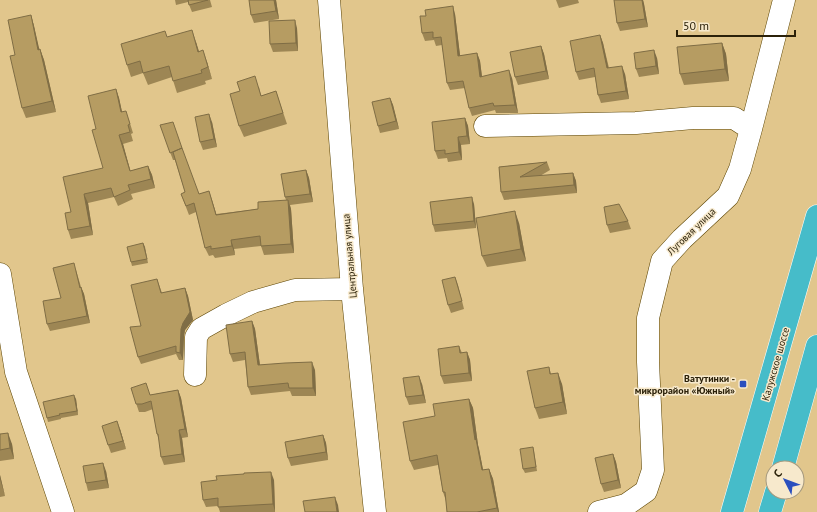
<svg xmlns="http://www.w3.org/2000/svg" width="817" height="512" viewBox="0 0 817 512" font-family="'PT Sans',sans-serif">
	<rect width="100%" height="100%" fill="#e1c68c"/>
	<g fill="none" stroke-linecap="round" stroke-linejoin="round">
		<defs>
			<path id="minor" d="M329 0 352 289 375 512
				M485 126 636 123 693 118H734L751 129
				M0 274 16 372 63 512
				M195 375 196 337 201 329 226 315 253 302 295 290 352 289
				M599 512 626 505 646 491 653 470 648 362V318L662 261 682 239 728 196 740 169 751 129 784 0"/>
			<path id="highway" d="M783 468 817 346
				M732 512 817 216
				M770 512 776 492"/>
		</defs>
		<use href="#minor" stroke="#5b4300" stroke-width="23"/>
		<use href="#highway" stroke="#fff" stroke-width="23"/>
		<use href="#minor" stroke="#fff" stroke-width="22"/>
		<use href="#highway" stroke="#46bcc9" stroke-width="22"/>
	</g>
	<path fill="#9d8654" d="M175 0H210L212 7 192 12 188 2 176 5Z
		M249 0H276L279 19 254 23 251 15Z
		M556 0H578L579 3 559 8Z
		M614 0H643L644 4 648 27 620 31 617 23Z
		M455 14 460 56 477 53 480 61 482 77 512 78 518 113H496L495 110 472 116 469 108 465 88 450 90 447 83 442 45 436 46 434 40 425 41 422 33Z
		M31 15 34 26 39 50 40 49 44 60 56 112 26 118 22 108 15 55Z
		M297 28 298 51 273 52 270 44Z
		M600 35 603 43 609 68 625 74 629 99 601 103 598 95 595 77 579 80 576 72Z
		M167 37 196 42 199 51 207 62 212 79 205 81 206 84 177 93 172 77 148 85 143 73 131 77 127 65Z
		M722 43 726 54 729 81 684 85 680 74Z
		M541 46 544 54 549 79 518 85 515 77Z
		M657 58 659 74 639 77 636 69Z
		M259 87 261 96 276 91 287 124 244 137 239 126Z
		M116 89 119 98 122 112 129 120 133 133 131 134 133 141 123 144 130 171 148 166 152 175 155 188 131 194 133 199 118 206 114 197 88 203 93 235 71 239 68 230 71 212 103 168 96 129Z
		M390 98 393 105 399 129 380 133 378 126Z
		M465 118 468 126 470 144 461 145 462 160 448 162 447 158 438 159 435 151Z
		M212 122 217 147 203 150 200 142Z
		M160 125 199 194 209 191 216 214 258 209 286 200 285 197 306 170 309 178 313 202 290 205 291 209 294 253 264 255 261 246 234 249 235 255 215 258 213 255 209 256 205 248 196 212 189 215 181 194 185 192 175 160H173Z
		M547 162 550 170 540 176 573 173 576 181 577 193 504 200 501 192 499 167Z
		M474 204 476 228 435 232 433 225Z
		M628 221 631 229 610 233 607 225Z
		M519 223 526 261 487 267 482 256Z
		M143 243 148 263 132 266 131 262Z
		M76 270 81 287 84 294 90 323 50 331 47 324 61 298Z
		M455 277 458 285 464 309 451 313 448 305Z
		M157 279 162 293 185 288 188 296 193 320 185 330 184 336 183 360H179L176 354 141 364 138 357 141 326Z
		M252 321 255 329 260 365 315 370 316 396H292L290 391 251 395 248 387 245 360 233 362 230 354Z
		M459 346 462 353 467 352 470 360 472 381 444 384 441 376Z
		M549 367 551 374 562 384 567 414 539 419 535 408Z
		M422 384 426 403 409 405 406 397Z
		M131 388 150 395 178 390 181 398 188 437 182 438 185 462 164 465 161 457 159 440 157 434 153 409 145 412H139Z
		M76 399 78 415 61 418V419L48 422 47 418Z
		M469 399 473 408 478 445 479 449 483 470 489 469 493 479 499 512H447L446 501 443 492 438 465 414 470 410 461Z
		M120 429 126 449 111 453 108 445Z
		M0 434 12 444 14 459 0 461Z
		M323 435 326 443 328 460 291 466 288 458Z
		M533 447 534 451 537 471 525 473 523 469Z
		M613 454 616 462 621 488 604 492 601 484Z
		M106 471 109 488 88 491 86 483Z
		M0 475 5 496 0 497Z
		M274 480 275 512H220L218 506 206 507 203 500Z"/>
	<path fill="#7f6d45" d="M274 0H276L279 19 276 11Z
		M642 0H643L644 4 648 27 645 19Z
		M453 6 455 14 461 63 458 56Z
		M31 15 34 26 42 61 38 50Z
		M295 20 297 28 298 51 296 43Z
		M192 30 196 42 202 63 198 52Z
		M600 35 603 43 610 76 607 68Z
		M722 43 726 54 729 81 725 69Z
		M541 46 544 54 549 79 546 71Z
		M40 49 44 60 56 112 52 101Z
		M203 50 207 62 212 79 208 67Z
		M654 50 657 58 659 74 656 66Z
		M477 53 480 61 483 85 480 77Z
		M622 66 625 74 629 99 626 91Z
		M509 70 512 78 518 113 515 105Z
		M116 89 119 98 124 121 121 112Z
		M390 98 393 105 399 129 396 121Z
		M209 114 212 122 217 147 214 139Z
		M465 118 468 126 470 144 467 136Z
		M119 135 123 144 133 180 130 171Z
		M458 137 461 145 462 160 459 152Z
		M148 166 152 175 155 188 151 179Z
		M306 170 309 178 313 202 310 194Z
		M573 173 576 181 577 193 574 185Z
		M209 191 212 200 219 223 216 215Z
		M84 194 88 203 93 235 90 226Z
		M472 197 474 204 476 228 474 221Z
		M288 200 291 209 294 253 291 244Z
		M515 211 519 223 526 261 521 249Z
		M231 240 234 249 235 255 232 246Z
		M143 243 145 247 148 263Z
		M81 287 84 294 90 323 87 316Z
		M185 288 188 296 193 320 185 330 184 336 183 360 180 353 181 329Z
		M252 321 255 329 261 373 258 365Z
		M467 352 470 360 472 381 469 373Z
		M312 362 315 370 316 396 313 388Z
		M558 373 562 384 567 414 563 402Z
		M419 376 422 384 426 403 423 395Z
		M178 390 181 398 188 437 185 429Z
		M74 395 76 399 78 415 77 411Z
		M469 399 473 408 478 445 479 449 485 480 482 470 475 440Z
		M117 421 120 429 126 449 123 441Z
		M179 430 182 438 185 462 182 454Z
		M8 433 12 444 14 459 10 448Z
		M323 435 326 443 328 460 326 452Z
		M613 454 616 462 621 488 618 480Z
		M103 463 106 471 109 488 106 480Z
		M489 469 493 479 499 512H498L497 508Z
		M271 472 274 480 275 512 273 504Z
		M0 475 5 496 0 479Z
		M335 497 338 505 339 512H337Z"/>
	<path fill="#b69c62" stroke="#7f6d45" d="M188 0H208L189 5Z
		M249 0H274L276 11 251 15Z
		M614 0H642L645 19 617 23Z
		M453 6 458 56 477 53 480 77 509 70 515 105 494 106 493 103 469 108 463 81 447 83 441 37 433 38V32L422 33 420 16H426L425 10Z
		M31 15 38 50 40 49 52 101 22 108 10 56 15 55 8 20Z
		M295 20 296 43 270 44 269 21Z
		M192 30 198 52 203 50 208 67 201 70 202 73 173 81 169 66 143 73 140 61 127 65 121 44 165 31 167 37Z
		M600 35 607 68 622 66 626 91 598 95 594 68 576 72 570 41Z
		M722 43 725 69 680 74 677 47Z
		M541 46 546 71 515 77 510 52Z
		M654 50 656 66 636 69 634 53Z
		M255 76 261 96 276 91 283 113 239 126 230 94 240 91 237 82Z
		M116 89 121 112 126 111 130 124 128 125 130 132 119 135 130 171 148 166 151 179 128 185 130 190 114 197 111 188 84 194 90 226 68 230 65 213 71 212 63 177 103 168 92 130 96 129 88 96Z
		M390 98 396 121 378 126 372 102Z
		M209 114 214 139 200 142 195 117Z
		M465 118 467 136 458 137 459 152 445 154V150L435 151 432 122Z
		M173 122 182 148 170 153 160 125Z
		M182 148 199 194 209 191 216 215 258 209V202L288 200 291 244 261 246 260 236 231 240 232 246 211 249V246L205 248 194 203 186 206 181 194 185 192 173 152Z
		M547 162 520 177 573 173 574 185 501 192 499 167Z
		M306 170 310 194 285 197 281 174Z
		M472 197 474 221 433 225 430 202Z
		M619 204 628 221 607 225 604 207Z
		M515 211 521 249 482 256 476 218Z
		M143 243 147 259 131 262 127 247Z
		M74 263 80 288 81 287 87 316 47 324 43 301 61 298 53 268Z
		M455 277 462 301 448 305 442 280Z
		M157 279 161 293 185 288 190 312 183 323 181 329 180 353 176 352V346L138 357 130 327 141 326 131 285Z
		M252 321 258 365 285 363 312 362 313 388H289L288 383 248 387 245 352 230 354 226 325Z
		M459 346 460 353 467 352 469 373 441 376 438 349Z
		M549 367 550 374 558 373 563 402 535 408 527 371Z
		M419 376 423 395 406 397 403 378Z
		M146 383 150 395 178 390 185 429 179 430 182 454 161 457 158 434H157L151 401 142 404H136L131 388Z
		M74 395 77 411 59 414 60 415 47 418 43 402Z
		M469 399 475 440 476 439 482 470 489 469 497 508 477 512H447L445 492H443L437 455 410 461 403 422 435 416 433 404Z
		M117 421 123 441 108 445 102 426Z
		M8 433 10 448 0 450V434Z
		M323 435 326 452 288 458 285 442Z
		M533 447 536 467 523 469 520 449Z
		M613 454 618 480 601 484 595 458Z
		M103 463 106 480 86 483 83 466Z
		M271 472 273 504 218 507V498L203 500 201 482 217 480 216 476 244 474V473Z
		M335 497 337 512H305L303 501Z"/>
	<rect fill="#2b4fbe" stroke="#f7e9cc" stroke-width="1.5" x="739" y="380" width="8" height="8" rx="2"/>
	<g text-anchor="middle" stroke-width="3" stroke-linejoin="round" paint-order="stroke">
		<g font-size="10" fill="#2b2109" stroke="#f7e9cc">
			<text transform="translate(691 231) rotate(-44)" y="4">Луговая улица</text>
			<text transform="translate(349 256) rotate(-95)" y="4">Центральная улица</text>
			<text transform="translate(775 364) rotate(-74)" y="4">Калужское шоссе</text>
		</g>
		<g font-size="10" font-weight="bold" fill="#2b2109" stroke="#f7e9cc" text-anchor="end">
			<text x="735" y="382">Ватутинки -<tspan x="735" dy="12">микрорайон «Южный»</tspan></text>
		</g>
	</g>
	<g transform="translate(785 480) rotate(312)"><circle r="19" fill="#f7e9cc" stroke="#a5997e"/>
	<path d="M0-3L7 15L0 10L-7 15Z" fill="#2b4fbe"/>
	<text y="-6" font-size="11" font-weight="bold" text-anchor="middle" fill="#2b2109">С</text>
	</g>
	<path d="M677 30v6h118v-6" fill="none" stroke="#2b2109" stroke-width="2"/>
	<text x="683" y="30" font-size="12" fill="#2b2109" stroke="#f7e9cc" stroke-width="3" paint-order="stroke">50 m</text>
</svg>
